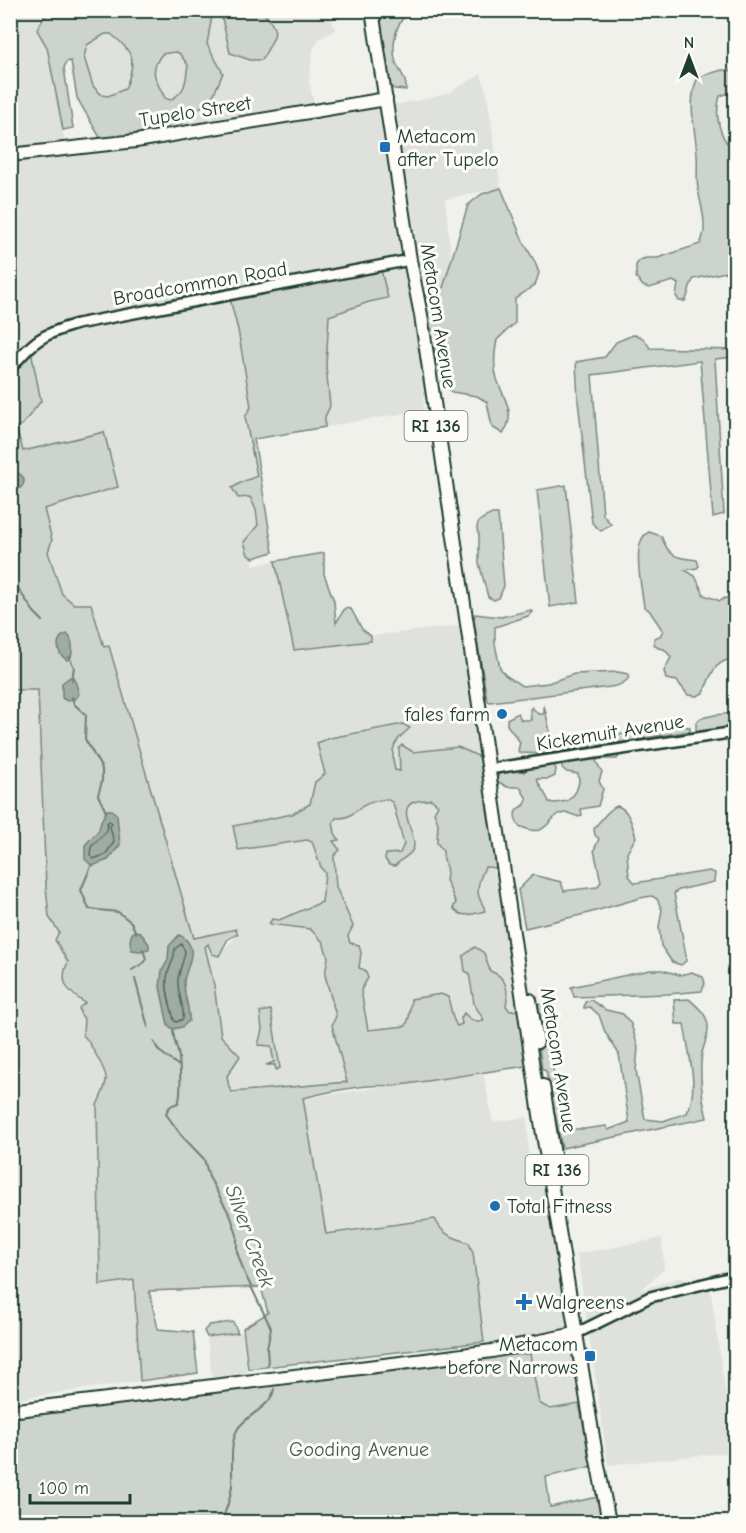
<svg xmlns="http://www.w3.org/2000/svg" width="746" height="1533" viewBox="0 0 746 1533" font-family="'Comic Neue',sans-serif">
	<rect width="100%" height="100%" fill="#f0f1eb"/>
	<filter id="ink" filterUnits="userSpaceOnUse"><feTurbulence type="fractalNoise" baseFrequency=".0167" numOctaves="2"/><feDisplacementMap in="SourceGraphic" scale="12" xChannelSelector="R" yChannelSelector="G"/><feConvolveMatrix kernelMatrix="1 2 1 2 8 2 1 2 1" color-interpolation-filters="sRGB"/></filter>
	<g filter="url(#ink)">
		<path fill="#dfe2dc" d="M10 11H62L45 15 37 30 47 47 65 142 11 148Z
			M261 11H328L336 30 319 39 313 50 309 81 314 104 282 113 176 129 213 96 223 73 207 44 212 16 222 18 230 53 250 60H262L275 25Z
			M105 34H111L129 48 132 65 130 77 125 89 108 96 102 95 93 86 84 57 87 45Z
			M175 52 179 53 188 65 184 89 181 95 170 100 165 98 154 77V64L162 54Z
			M481 74 487 94 501 188 445 199 452 263 443 288 425 294 403 168 390 172 423 367 424 410 325 427V417L330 406 326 366 329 315 369 302 388 298 230 299 238 330 251 407 245 417 257 476 242 482 256 510 258 525 251 535 248 555 254 558 252 565 275 561 294 650 371 640V636L464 625 485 756 480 757 458 747 413 752 399 749 400 771 395 770 392 756 395 741 409 728 326 774 315 782 310 804 292 814 233 826 238 850 307 840 312 842 317 854 320 867 325 873 322 902 269 923 310 929 323 942 328 957 325 975 336 1016 332 1025 347 1082 232 1092 229 1087 227 1076 240 1056 221 1036 214 985 205 947 208 943 219 955 238 934 235 929 194 939 109 647H104L91 604H73L64 597 48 552 52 539 44 509 118 487 104 432 23 451 16 427 31 351 24 346 11 362V161L199 137 427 99 448 93Z
			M10 690H38L46 887 59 933 58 943 68 962 65 984 69 992 85 1003 83 1035 91 1043 106 1076 104 1089 97 1105 100 1284 134 1280 140 1381 11 1400Z
			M387 799 393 803 404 844 395 866 413 833 407 821 406 811 408 805 416 801 431 799 438 805 435 817 439 823 437 828 443 851 442 858 449 873 446 880 456 903 484 904 479 899V891L484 867 499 868 518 1010 510 1011 506 1006 509 993 490 971 484 953 469 973 471 997 477 1010 485 1020 478 1022 464 1013 462 1024 458 1026 453 1018 451 1005 441 994 411 999 409 1017 406 1026 368 1031 359 969 361 953 350 944 348 936 353 925 336 887 334 856 339 853 333 841 339 840 335 833 333 822 336 818 353 815 363 806Z
			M483 1073 493 1122 527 1117 529 1167H536L545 1174 579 1404 550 1409 539 1403 486 1357 473 1253 461 1239 449 1236 440 1230 435 1220 326 1234 303 1098Z
			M662 1238 664 1269 641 1290 681 1277 710 1286 734 1452 608 1465 577 1254Z
			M243 1332 247 1373 212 1378 207 1337Z"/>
		<path fill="#cdd3cd" stroke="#768880" stroke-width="1.5" fill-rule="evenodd" d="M261 10C283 34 275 33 262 60H250L230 53 222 18 212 16 207 44 223 73 213 96 176 129 102 141 77 98 71 61 66 62 64 68 73 128 63 130 47 47 37 30 45 15 62 11ZM105 34H111C134 52 137 61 125 89L108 96 102 95 93 86 84 57 87 45ZM175 52 179 53 188 65C185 82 187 91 170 100L165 98C156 80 148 72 162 54Z
			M374 11H411C395 20 391 46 396 63 400 72 407 79 406 90L394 89C380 76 378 30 374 11Z
			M722 70 735 71V91L720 96C715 112 718 130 727 143L735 144V270L694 279C688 286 690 294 685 301H679L676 296 678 284 673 281 649 288 643 286 636 277V265L640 260 646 258H658L700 244C709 227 701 208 698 189 696 178 698 167 697 156 696 129 686 103 698 77Z
			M501 188 523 241 535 262 539 273 535 285 515 299V323L497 340C494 354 493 366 497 379 504 400 517 413 503 434L492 427 487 402 477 396 452 392 442 384 434 346 439 335 429 327 425 294 443 288 468 205 482 194Z
			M381 270 388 298 369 302 329 316 326 366 330 406 325 417V427L254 439 273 552 254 558 248 555 244 542 258 525 256 510 250 497 238 498 232 488 242 482 257 476 245 417 251 407 238 330 230 299Z
			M633 335C643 335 645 341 650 348L735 350V357L715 359 724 514 713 517 700 361 592 375 603 515 611 524 601 531 592 523 578 401 576 362 605 357 616 342Z
			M31 351 41 401 22 425 16 427 23 451 104 432 118 487 44 509 52 540 48 552 62 594 74 604H91L104 647 109 646 194 938 236 929 238 934 228 939 219 956 212 954 208 944 205 947 214 985 221 1036 240 1056 227 1076 229 1087 232 1092 347 1082 332 1025 336 1016 325 975 328 957 323 942 310 929 269 924 272 919 279 920 322 902 325 873C317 864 317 853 312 842L307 840 238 850 233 826 292 814 310 804 315 782 325 774 317 743 330 738 403 724 410 728C393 742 390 748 395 770L400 771 399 748 402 745 413 752 458 747 480 757 499 868 485 867C481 876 476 887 479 897 481 903 484 905 485 911 472 914 462 919 453 908L456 903 446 880C450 869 442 862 443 851L437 843 438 823 434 812 438 805 431 799C426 801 421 800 417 801 394 806 416 832 414 846 413 855 401 858 395 866L389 865 385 859 386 854 400 853 404 844 393 803 387 799C379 800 370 802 363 806 353 813 349 819 336 818L333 822 335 833 339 840 333 841 340 850 334 856 336 887 353 926 348 936 350 943 359 945 361 953 359 968 365 970 368 978 361 990 368 1030 406 1026 409 1017 411 999 441 994 448 997 453 1018 457 1026 462 1024 461 1018 464 1013C471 1020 475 1023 484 1020L474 1004 469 973 465 971 463 956 475 947 484 953 490 971C507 977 509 990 506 1006L510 1011 518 1010 526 1066 394 1086C366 1083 330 1091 303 1098L326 1234 435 1219C444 1237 452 1236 469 1243L473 1253 484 1342 248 1369 243 1328 268 1313 261 1287 149 1291 158 1329 193 1332 198 1373 140 1381 134 1280 100 1285 97 1105C101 1096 107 1086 106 1077 105 1069 89 1041 83 1035L84 1019 80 1013 79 1008 85 1003C68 992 58 983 68 962L55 940 59 932 49 917 46 887 38 690H11L10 377Z
			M566 485 579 602 550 607 537 490Z
			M492 514H498L504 586 499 598 494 600 488 597 479 563V535C473 522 481 519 492 514Z
			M649 532 661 536C669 557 676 558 697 560L699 566 697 568 685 570 695 576 704 595 720 601 725 598 735 599V658C712 662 712 675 703 693L697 696 688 695 677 681 666 679 664 671 671 657 664 649 658 648 654 644V638L660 636 663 631 649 610 644 607C642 589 630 540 649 532Z
			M324 553V574L334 601 336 623 345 608 351 609 362 629 371 636V641L294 650 275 561Z
			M531 610 532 612 528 616 495 627V644L500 668 505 675 522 686 548 683 574 674 618 672 628 674 629 677C626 683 618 686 611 687L490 702 487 700 474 620 475 614 501 617Z
			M544 705 552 741H573L680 726 690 727V731L546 754 520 753 518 751 520 742 507 725V719L518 713 521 720H531L530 709 532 707 538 714H544Z
			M735 713V727L699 733 696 731V722L701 718 715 715Z
			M620 754 617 759H599L596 761 602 772 599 781 603 789 598 806 581 809 582 815 579 817 568 813 558 814C542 829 543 836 519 826 513 816 513 809 525 805L527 799 520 787H507L497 781 499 772 510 767 524 772 532 763 550 758 556 769 555 776 549 779H537C539 787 546 793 549 802L555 803 567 801C576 795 581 784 578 774L567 772 562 768V757Z
			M617 806C629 809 632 825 636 837L627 853 629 876 635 883 709 871 715 873 714 882 679 890 674 893 686 955V961L681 965 672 962 661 946 659 927 662 910 657 899 652 896 640 898 585 914 525 928 518 890 533 875 561 882 564 891 597 887 601 882 594 850 599 839 595 835 594 829C598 823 610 808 617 806Z
			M650 970H662L680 975 692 972 703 977 705 983 702 991 668 994 574 997 571 987Z
			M689 999C698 1007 707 1014 708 1026 709 1035 704 1044 702 1053 699 1072 702 1100 707 1118L562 1148 546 1071 542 1069 533 1004 554 1005C552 1011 549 1017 549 1023 547 1043 559 1110 567 1129H584L606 1126 608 1130 629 1122 619 1054 605 1032 599 1015 590 1007 584 1008 585 1002 591 1000 606 1010 623 1014 631 1024 638 1047 636 1071 645 1119 663 1121 687 1113C700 1086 688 1053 684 1024H676L674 1000Z
			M271 1010 280 1068 276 1070 275 1065H266L274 1062 271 1046 258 1045 262 1030 260 1012Z
			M233 1322 238 1333 207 1337 204 1331 209 1325Z
			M530 1354 539 1403 550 1409 579 1404 593 1466 546 1477 550 1507 598 1497 602 1522H11L10 1416 486 1357Z"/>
		<path fill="#9faca4" stroke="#6c8077" stroke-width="1.5" d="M8 481a8 8 0 1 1 16 0a8 8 0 1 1-16 0Z
			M67 634C73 639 73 650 71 657L67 660 61 655C56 646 57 637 67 634Z
			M70 677H74L79 694 76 698 67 701 62 698V683Z
			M107 810H112L117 815 120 845 108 860 92 866 85 859V845L99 830 101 821Z
			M134 931 140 932 149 944V949L140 951 132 950C129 944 130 935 134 931Z
			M179 935C185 937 190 943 191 949 193 961 184 972 184 983 184 997 190 1008 189 1021L182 1027 173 1029 168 1025 160 987 162 971 168 960 169 946Z"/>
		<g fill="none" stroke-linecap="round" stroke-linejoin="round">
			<path stroke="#526961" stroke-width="1.5" d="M109 821 112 823 110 827 114 842 105 855 93 859 90 855 91 847 104 834 108 826 107 823Z
				M181 944 185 951C184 961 179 970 178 980 177 993 185 1007 183 1019L176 1022 174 1020C171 1006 165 991 167 977 169 965 174 963 175 949Z"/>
			<path stroke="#6c8077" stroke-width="2" d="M10 577 34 612 43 621
				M69 657 74 667 72 680
				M72 697 74 704 86 715 85 739 102 769V781L98 795 106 812
				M92 864 81 890 89 909 118 912 131 922 136 933
				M132 970 145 962 146 959 143 949
				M135 979 148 1027
				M173 1029C173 1040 178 1048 179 1058 180 1068 182 1096 178 1103 172 1105 168 1106 166 1114L181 1135 204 1159 209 1177 231 1217 237 1235V1252L244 1272 271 1328 267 1348 268 1364
				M154 1042 159 1051 179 1066
				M221 1522C226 1511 230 1499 232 1486 233 1469 229 1447 237 1430 245 1415 272 1407 274 1389"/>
			<defs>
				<path id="minor" d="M10 369C33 341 42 334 77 324L410 260
					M489 769 736 732
					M575 1334 650 1297 736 1276"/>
				<path id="major" d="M372 10 410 260 421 315 542 1128 596 1455 609 1522
					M10 155 136 141 386 99
					M530 1000 537 1042
					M543 1086 554 1155
					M10 1411 425 1360 492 1351 575 1334"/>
			</defs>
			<use href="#minor" stroke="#1f3d34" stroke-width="14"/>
			<use href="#major" stroke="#1f3d34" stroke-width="16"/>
			<use href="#minor" stroke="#fdfcf7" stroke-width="9"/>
			<use href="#major" stroke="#fdfcf7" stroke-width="12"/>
		</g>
	</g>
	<g fill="#1f6fb2" stroke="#fdfcf7" stroke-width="2">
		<rect x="379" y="141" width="12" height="12" rx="3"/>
		<circle cx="502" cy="714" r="6"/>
		<circle cx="495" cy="1206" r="6"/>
		<path d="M521 1293h6v6h6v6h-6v6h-6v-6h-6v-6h6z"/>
		<rect x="584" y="1350" width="12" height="12" rx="3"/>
	</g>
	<g text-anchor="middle" stroke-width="6" stroke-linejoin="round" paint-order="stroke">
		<g fill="#fdfcf7" stroke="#62766e" stroke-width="1.5">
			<rect x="404.5" y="411" width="63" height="30" rx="4.5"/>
			<rect x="525.5" y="1155" width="63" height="30" rx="4.5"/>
		</g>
		<g font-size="18" font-weight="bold" fill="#1f3d34">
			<text x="436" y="432">RI 136</text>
			<text x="557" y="1176">RI 136</text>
		</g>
		<g font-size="20" fill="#1f3d34" stroke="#fdfcf7">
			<text transform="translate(195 111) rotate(-9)" y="7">Tupelo Street</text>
			<text transform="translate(200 283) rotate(-10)" y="7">Broadcommon Road</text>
			<text transform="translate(439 316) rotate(81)" y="7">Metacom Avenue</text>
			<text transform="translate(610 732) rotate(-9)" y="7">Kickemuit Avenue</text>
			<text transform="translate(559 1060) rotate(81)" y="7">Metacom Avenue</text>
		</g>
		<g font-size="20" fill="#1f3d34" stroke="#fdfcf7" text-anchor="start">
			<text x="397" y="143">Metacom<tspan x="397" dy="23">after Tupelo</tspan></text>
			<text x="490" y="721" text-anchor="end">fales farm</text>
			<text x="507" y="1213">Total Fitness</text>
			<text x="536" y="1309">Walgreens</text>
			<text x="578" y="1351" text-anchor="end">Metacom<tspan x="578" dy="23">before Narrows</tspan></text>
		</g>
		<g font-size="20" fill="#425b53" stroke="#fdfcf7">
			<text x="359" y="1456">Gooding Avenue</text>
		</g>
		<g font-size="21" font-style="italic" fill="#455e56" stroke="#fdfcf7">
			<text transform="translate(250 1236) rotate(70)" y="7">Silver Creek</text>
		</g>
	</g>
	<rect width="746" height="1533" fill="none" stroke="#fdfcf7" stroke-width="36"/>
	<rect x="18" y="18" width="710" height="1497" fill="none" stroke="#1f3d34" stroke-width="2" filter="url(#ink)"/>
	<g transform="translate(689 57)" stroke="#fdfcf7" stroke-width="4.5" paint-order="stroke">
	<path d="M0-4.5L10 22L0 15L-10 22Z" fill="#1f3d34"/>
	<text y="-9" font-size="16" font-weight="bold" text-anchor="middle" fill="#1f3d34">N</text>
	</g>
	<path d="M30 1494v9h100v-9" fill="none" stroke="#1f3d34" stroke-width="3"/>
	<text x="39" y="1494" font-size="18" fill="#1f3d34" stroke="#fdfcf7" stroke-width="4.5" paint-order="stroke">100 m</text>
</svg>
